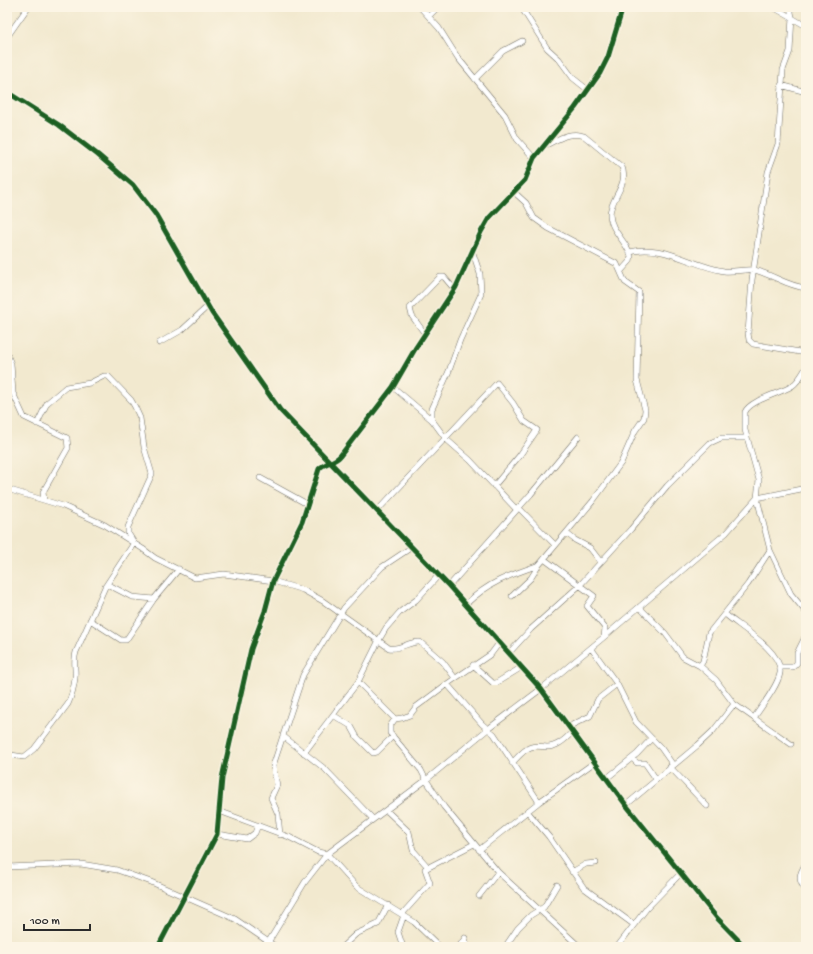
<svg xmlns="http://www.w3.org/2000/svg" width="813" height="954" viewBox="0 0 813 954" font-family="'Gochi Hand',sans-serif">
	<rect width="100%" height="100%" fill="#fcf5e5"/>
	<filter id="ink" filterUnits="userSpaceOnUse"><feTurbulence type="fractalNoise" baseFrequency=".025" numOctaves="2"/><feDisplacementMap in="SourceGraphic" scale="8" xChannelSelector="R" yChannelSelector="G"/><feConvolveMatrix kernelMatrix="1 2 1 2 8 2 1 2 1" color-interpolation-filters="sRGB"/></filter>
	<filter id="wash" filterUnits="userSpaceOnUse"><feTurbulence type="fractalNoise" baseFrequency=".012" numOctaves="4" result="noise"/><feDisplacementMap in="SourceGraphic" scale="16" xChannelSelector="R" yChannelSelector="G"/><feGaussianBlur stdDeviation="0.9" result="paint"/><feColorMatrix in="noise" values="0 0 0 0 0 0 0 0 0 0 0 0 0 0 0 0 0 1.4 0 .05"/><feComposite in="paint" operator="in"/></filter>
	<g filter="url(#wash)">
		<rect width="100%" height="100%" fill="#f2e9cf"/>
	</g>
	<g filter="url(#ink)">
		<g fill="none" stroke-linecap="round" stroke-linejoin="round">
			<defs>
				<path id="minor" d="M420 7 439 28 458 58 505 115 517 139 534 158
					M521 7 547 48 559 59 573 78 588 90
					M773 7 806 26
					M790 7 792 17 790 51 783 70 778 144 768 172 752 280 748 333 749 340 753 344 806 353
					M429 16 438 7
					M7 37 28 7
					M475 79 503 51 522 41
					M781 85 806 92
					M7 92 59 125 98 155 133 185 156 215 212 313 280 410 449 586 541 689 626 805 717 918 745 947
					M546 145C559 139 570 131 584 136L622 167C629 184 611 198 610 214 610 230 627 242 631 256L630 261 621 271
					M630 252C662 243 692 266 724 271 734 272 745 269 754 270 772 274 787 286 806 288
					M425 334 412 316 410 308 440 277H444L455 290
					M159 343 182 330 208 306
					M7 354 11 364 13 393 24 417 67 438 68 448 43 492 44 500
					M806 368C802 374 799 381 792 386 781 393 750 400 745 412V430L759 480 757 498 770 550 791 594 806 612
					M393 387 432 420 446 439 470 460 516 509
					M432 420V409L449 371 460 340 481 294 480 274 473 253
					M37 424 47 403 66 387 90 383 104 376H108L131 400 135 407 140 418 144 447 152 474 128 527V533L133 541
					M260 478 307 504
					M7 489 63 506 105 525 143 549 155 558 195 578 224 574 273 581 303 590 323 601 389 648C401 650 409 641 420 642L443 662 455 678
					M518 507 555 545
					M377 511 497 383 513 403 524 421 537 430 520 455 494 486
					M566 533 575 540 590 548 600 561
					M544 559 594 596 587 606 605 628 604 637
					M107 584 132 597 154 599
					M449 586 531 494 578 437
					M512 596 531 578 539 565 593 501 621 463 635 431 644 418 645 410 637 380 639 292 625 282 617 264 548 228 534 218 526 203 514 192
					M466 604C489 582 510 575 539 565
					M639 607 665 633 683 657 700 666 716 680 734 704 791 744
					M725 614C738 626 783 651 780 673 778 686 761 707 754 718
					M90 620 121 640H126L154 599 179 569
					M500 642 491 654 447 684 416 707 410 715 402 718 395 719 390 726V733L421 770 426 780 444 807 498 872 580 947
					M591 648 617 684 636 722 661 748 673 765
					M509 653 531 629 580 585 631 529 667 486 710 443 721 438H747
					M473 665 493 683H496L522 667
					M700 666 703 661 709 633 748 584 770 550
					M780 667H793L797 663V653L806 635
					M358 682 395 719
					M447 684 482 724 494 734 539 802
					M333 715 351 726 357 737 373 753 377 752 393 736
					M570 726 590 716 598 699 617 684
					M283 736 325 769 373 819
					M7 750 11 755 24 757 34 749 68 704C72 695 74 687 75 678 76 669 73 661 76 652L105 587 134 543
					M304 753 358 682 379 640 386 628 400 612 416 600 439 575
					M632 758 637 763H645L656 779
					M512 763C517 758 524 749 531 747 536 745 542 747 547 747 558 747 567 738 573 731
					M670 767 707 806
					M607 778 637 754 651 739
					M626 805 698 745 713 731 734 704
					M386 810 409 832 413 850 428 867
					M219 811 289 837 318 852 327 854 357 887 414 922 440 947
					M527 811 549 837 584 888 633 924
					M217 834 247 839 255 833 258 825
					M280 835 278 814 271 798 277 785 273 766 303 675 344 608 382 567 412 547
					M479 850 539 802 595 762
					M806 863C799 874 797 880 806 890
					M7 867 81 864 117 870 151 882 235 919 276 947
					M572 872 586 864 596 863
					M479 896 498 872
					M403 913 430 883 425 869 474 844
					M465 938 467 947
					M269 941 305 882 327 854 426 780 488 729 541 689 604 637 726 533 757 498 806 488
					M158 947 217 834 222 778 251 649 265 611 273 581 302 522 319 469C325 462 334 463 340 456L393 387 415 349 456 287 481 232 489 218 525 180 534 158 575 108 600 73 608 57 623 7
					M342 947 356 934 378 924 388 905
					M403 947 398 932 404 915
					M459 947 465 938
					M505 947 518 928 531 915 544 907 557 885
					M617 947 647 908 681 873"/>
			</defs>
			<use href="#minor" stroke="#716e64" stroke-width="6"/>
			<use href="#minor" stroke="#fff" stroke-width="5"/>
			<defs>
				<path id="cycleway" d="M7 92 59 125 98 155 133 185 156 215 212 313 280 410 449 586 541 689 626 805 717 918 745 947
					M158 947 217 834 222 778 251 649 265 611 273 581 302 522 319 469C325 462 334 463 340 456L393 387 415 349 456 287 481 232 489 218 525 180 534 158 575 108 600 73 608 57 623 7"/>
			</defs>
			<use href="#cycleway" stroke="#fcf5e5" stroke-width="8"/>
			<use href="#cycleway" stroke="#1b5e20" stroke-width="5"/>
		</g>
	</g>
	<rect width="813" height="954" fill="none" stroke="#fcf5e5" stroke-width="24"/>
	<path d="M24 924v6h66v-6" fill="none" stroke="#2b2b2b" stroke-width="2"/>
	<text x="30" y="924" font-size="12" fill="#2b2b2b" stroke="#fcf5e5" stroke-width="3" paint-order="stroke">100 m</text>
</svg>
